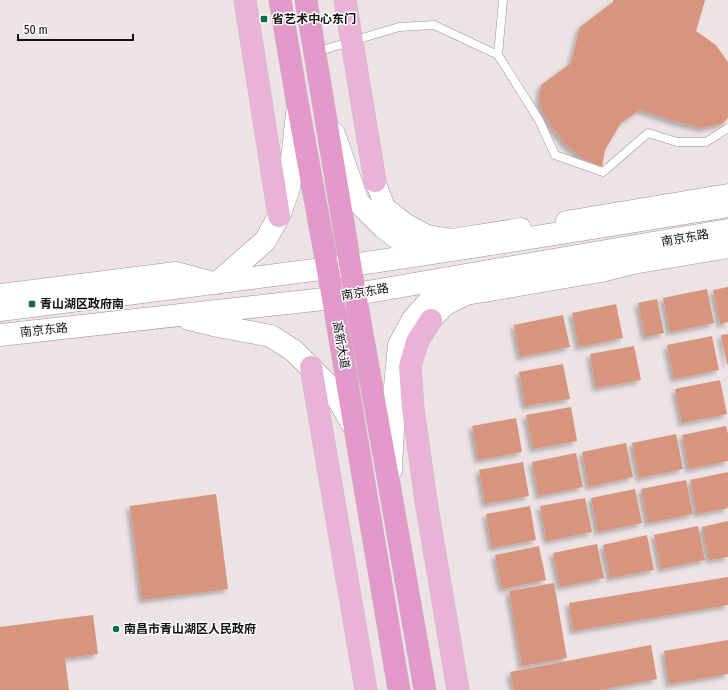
<svg xmlns="http://www.w3.org/2000/svg" width="728" height="690" viewBox="0 0 728 690" font-family="'Fira Sans Condensed','Noto Sans SC',sans-serif">
	<defs>
		<filter id="shadow"><feDropShadow dx="-3.5" dy="3.5" stdDeviation="2" flood-color="#0004"/></filter>
	</defs>
	<rect width="100%" height="100%" fill="#ede3e4"/>
	<path fill="#d8957e" filter="url(#shadow)" d="M613 0H705L696 31 716 45 728 62V118L722 124 702 128 677 122 640 110 621 123 605 150 602 167 583 159 566 145 554 130 544 115 539 100 541 85 571 63 580 27 613 2Z
		M728 287V322L720 324 713 290Z
		M707 289 714 323 670 332 663 298Z
		M657 299 664 333 645 337 638 303Z
		M616 304 623 338 579 347 572 313Z
		M563 315 570 347 520 357 514 325Z
		M728 334V364H727L721 335Z
		M712 336 719 370 674 379 667 345Z
		M634 346 641 380 596 388 590 354Z
		M563 364 570 399 525 406 519 372Z
		M720 380 727 414 682 423 675 389Z
		M571 407 577 441 533 449 526 415Z
		M516 418 522 452 478 460 472 426Z
		M726 426 728 434V461L689 469 682 435Z
		M676 434 683 469 639 478 632 443Z
		M626 443 633 477 589 487 582 452Z
		M576 453 583 487 539 496 532 462Z
		M523 462 529 496 485 504 479 470Z
		M728 472V508L697 514 690 480Z
		M686 480 693 514 648 523 641 489Z
		M635 489 642 523 598 532 591 498Z
		M216 494 228 589 142 600 130 506Z
		M585 498 592 532 547 541 540 506Z
		M530 506 536 540 492 548 486 514Z
		M728 521V557L709 560 702 527Z
		M698 526 705 560 661 569 654 535Z
		M647 535 654 570 610 578 603 545Z
		M597 544 604 578 560 587 553 553Z
		M539 546 546 580 502 589 495 555Z
		M728 577V605L573 631 569 603Z
		M554 583 567 658 522 666 509 591Z
		M93 615 98 654 65 658 69 690H0V627Z
		M728 640V674L669 684 664 651Z
		M651 645 657 679 599 690H514L510 672Z"/>
	<g fill="none" stroke-linecap="round" stroke-linejoin="round">
		<defs>
			<path id="service" d="M316 52 399 27 434 25 498 55 503 0
				M498 55 539 120 555 155 603 172 648 133 677 142H706L728 128"/>
			<path id="tertiary" d="M375 181 385 207 405 223 427 235 452 239 521 228
				M566 221 728 194
				M0 294 176 272 213 282
				M431 320 446 305 466 295 601 272 633 264 728 248"/>
			<path id="secondary" d="M334 134 358 202 383 227 402 242 428 253
				M217 283 265 241 279 216 289 188 297 113
				M0 310C117 295 235 281 352 265 478 247 603 226 728 206
				M189 319 218 326 271 336 294 351 333 390 354 427
				M0 335 333 298 728 230
				M391 470 395 387 399 345 413 319 439 290 459 283"/>
			<path id="primary" d="M245 0 279 216
				M345 0 375 181
				M431 320 417 342 410 367 413 408 426 501 458 690
				M311 367 366 690"/>
			<path id="trunk" d="M280 0 298 106 333 298 399 690
				M306 0 355 294 390 489 425 690"/>
		</defs>
		<use href="#service" stroke="#9c9394" stroke-width="9"/>
		<use href="#tertiary" stroke="#9c9394" stroke-width="21"/>
		<use href="#secondary" stroke="#9c9394" stroke-width="23"/>
		<use href="#primary" stroke="#c1c1c1" stroke-width="23"/>
		<use href="#trunk" stroke="#c1c1c1" stroke-width="23"/>
		<use href="#service" stroke="#fff" stroke-width="8"/>
		<use href="#tertiary" stroke="#fff" stroke-width="20"/>
		<use href="#secondary" stroke="#fff" stroke-width="22"/>
		<use href="#primary" stroke="#eab2d7" stroke-width="22"/>
		<use href="#trunk" stroke="#e398ca" stroke-width="22"/>
	</g>
	<g fill="#056e45" stroke="#fff" stroke-width="1.5">
		<rect x="260" y="15" width="8" height="8" rx="2"/>
		<rect x="28" y="300" width="8" height="8" rx="2"/>
		<circle cx="116" cy="629" r="4"/>
	</g>
	<g text-anchor="middle" stroke-width="3" stroke-linejoin="round" paint-order="stroke">
		<g font-size="12" font-weight="bold" fill="#120f0f" stroke="#fff" text-anchor="start">
			<text x="272" y="23">省艺术中心东门</text>
			<text x="40" y="308">青山湖区政府南</text>
			<text x="124" y="633">南昌市青山湖区人民政府</text>
		</g>
		<g font-size="12" fill="#120f0f" stroke="#fff">
			<text transform="translate(685 238) rotate(-10)" y="4">南京东路</text>
			<text transform="translate(365 292) rotate(-10)" y="4">南京东路</text>
			<text transform="translate(44 330) rotate(-6)" y="4">南京东路</text>
			<text transform="translate(341 345) rotate(80)" y="4">高新大道</text>
		</g>
	</g>
	<path d="M18 34v6h115v-6" fill="none" stroke="#120f0f" stroke-width="2"/>
	<text x="24" y="34" font-size="12" fill="#120f0f" stroke="#ffffff" stroke-width="3" paint-order="stroke">50 m</text>
</svg>
